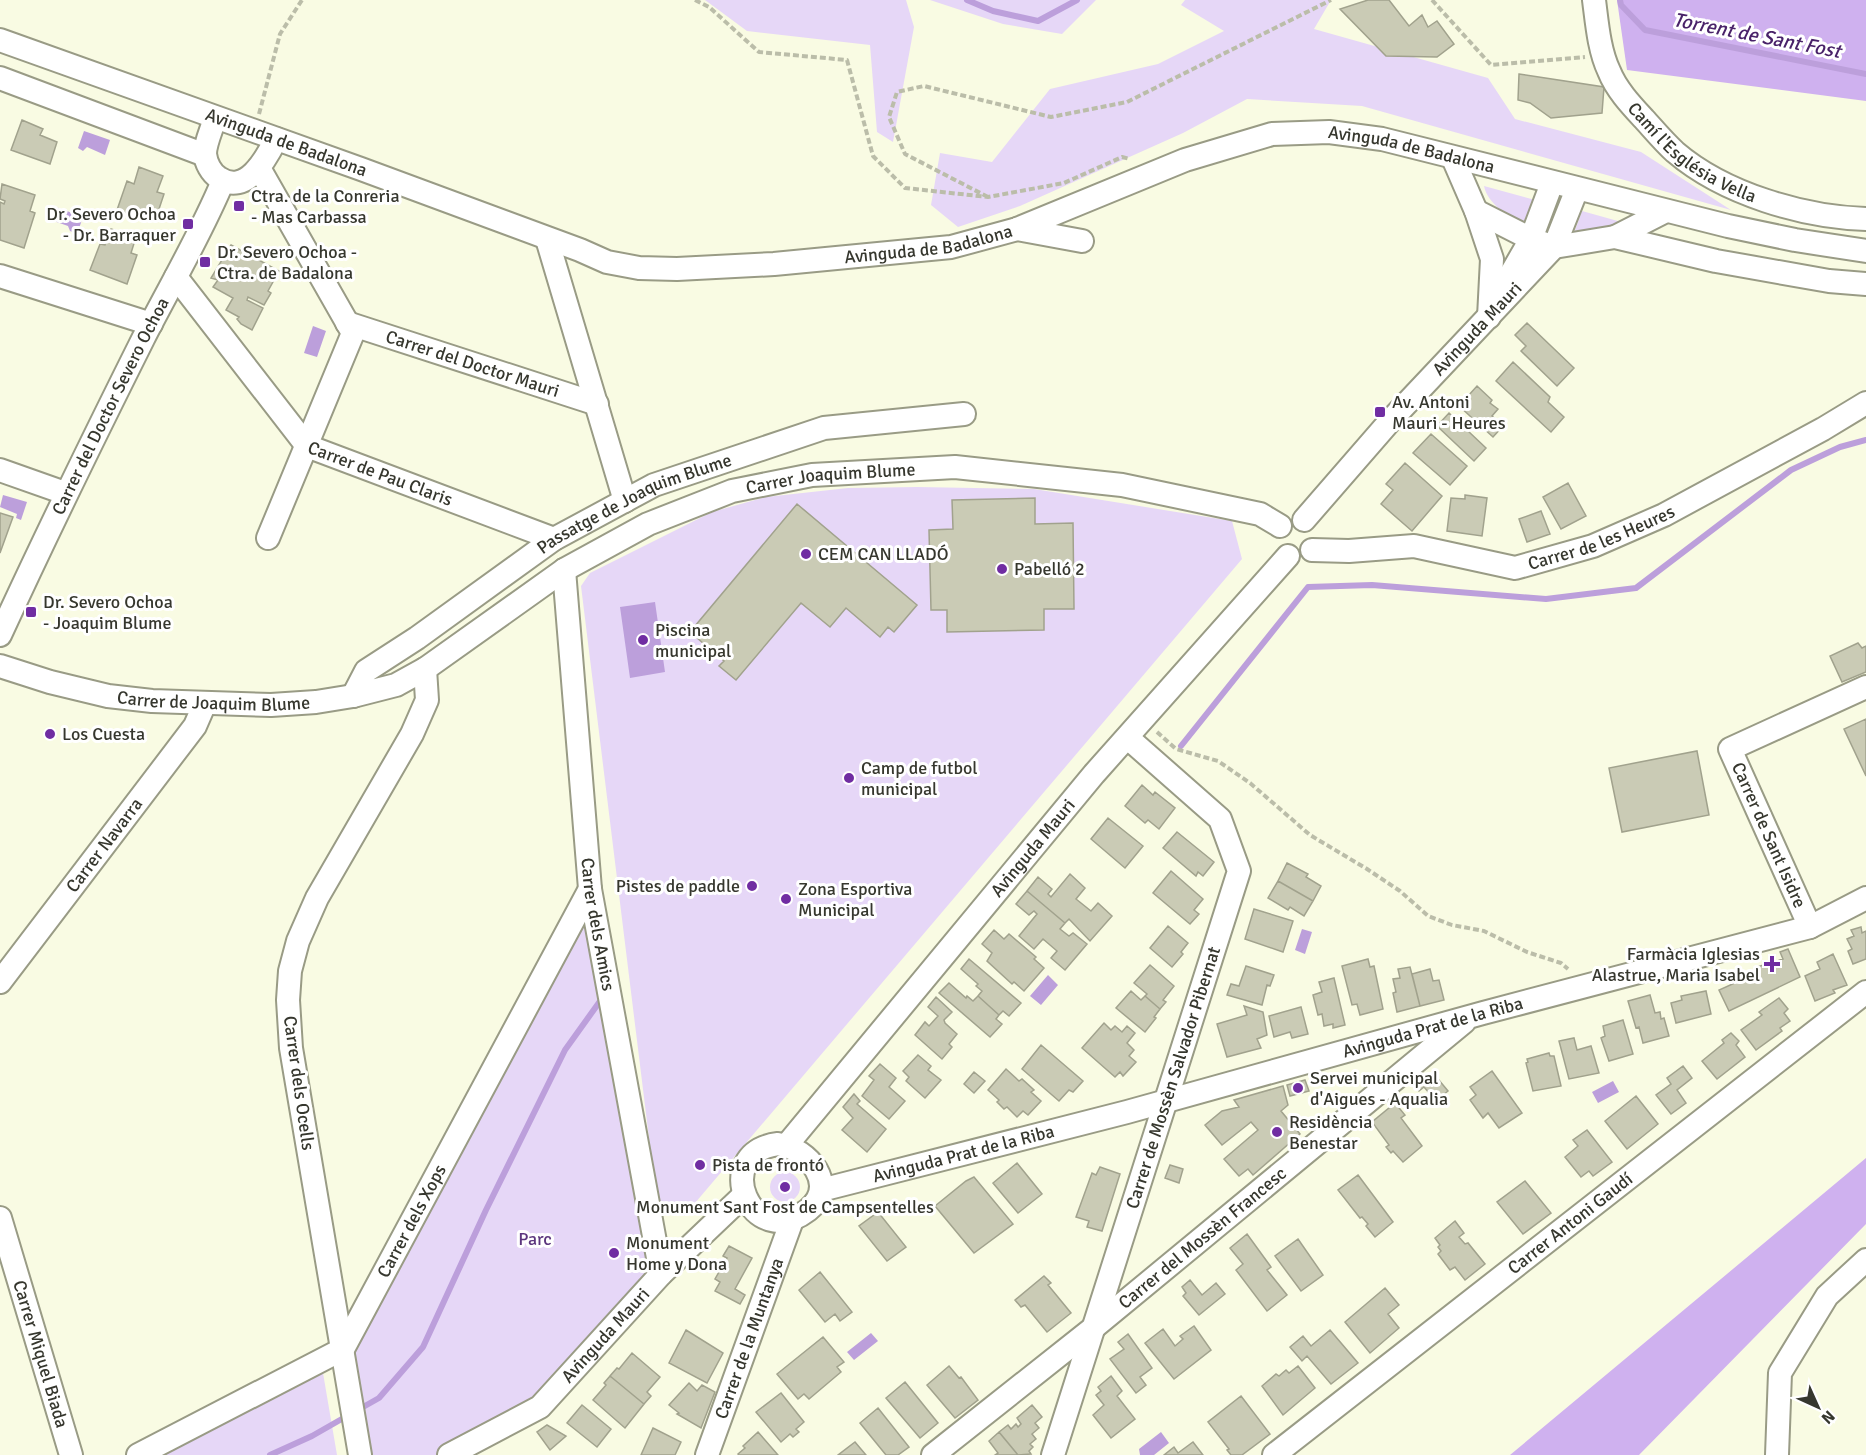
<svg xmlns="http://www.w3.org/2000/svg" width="1866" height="1455" viewBox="0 0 1866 1455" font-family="Signika,sans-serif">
	<rect width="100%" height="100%" fill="#f9fbe3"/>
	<path fill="#e6d7f7" d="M705 0H906L914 27 893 142 877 132 870 45 747 31Z
		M930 0H1096L1062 34 1003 24Z
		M1185 0H1331L1314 29 1488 78 1515 119 1641 152 1731 210 1362 106 1247 99 1183 133 1020 206 958 227 931 205 940 153 992 162 1050 89 1158 64 1224 31 1181 5Z
		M1484 186 1539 201 1533 228C1515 221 1488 206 1484 186Z
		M1582 211 1625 223 1575 234V230Z
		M917 487 1034 489 1232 521 1242 559 684 1216 658 1211 581 586 590 573 712 512 766 497 848 488Z
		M590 889 661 1274 540 1407 449 1455H360L343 1349Z
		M770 1187a15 15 0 1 1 30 0a15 15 0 1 1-30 0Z
		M323 1373 337 1455H161Z"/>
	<path fill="#cfb1ef" d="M1617 0H1866V101L1627 70Z
		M1866 1158V1224L1639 1455H1510Z"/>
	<path fill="#bc9fdb" d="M84 131 110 140 105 155 87 147 83 151 78 148Z
		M56 207 83 217 77 234 70 231 68 226 51 220Z
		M313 326 326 331 317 357 304 353Z
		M3 495 27 502 21 520 16 518 17 514 0 507Z
		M655 602 665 672 630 678 620 607Z
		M1302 929 1312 932 1305 954 1295 950Z
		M1048 975 1058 985 1041 1005 1030 996Z
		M1613 1081 1619 1092 1598 1103 1592 1092Z
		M871 1333 878 1341 854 1360 847 1352Z
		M1161 1432 1169 1443 1154 1455H1140L1139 1449Z"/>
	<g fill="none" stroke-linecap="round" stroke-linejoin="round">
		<path stroke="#bc9fdb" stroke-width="6" d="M967 0 993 11 1038 21 1077 0
			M1620 0 1621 5 1645 30 1866 74
			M1181 746 1308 587 1372 585 1546 599 1636 588 1791 470 1840 447 1866 440
			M356 1411 379 1398 423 1347 486 1210 565 1050 603 997
			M270 1455 312 1436 347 1416"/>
	</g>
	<path fill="#cacbb5" stroke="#a1a28d" stroke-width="1.5" d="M1368 0H1389L1409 26 1422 15 1428 27 1437 21 1454 44 1437 57 1386 56 1340 9Z
		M1519 74 1604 87 1602 113 1551 118 1530 103 1518 100Z
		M22 120 43 129 40 135 57 142 50 164 11 150Z
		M139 167 163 176 157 192 164 194 155 221 117 210 127 181 134 184Z
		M2 184 35 195 30 211 35 213 24 248 0 240V202L4 204 5 201 0 199Z
		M111 229 136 237 131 253 137 255 127 284 90 270 100 244 105 245Z
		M231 245 279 271 268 291 271 293 264 305 248 297 247 300 263 308 252 330 241 324 237 319 239 317 226 310 233 298 213 287 218 280 211 278Z
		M1527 323 1574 368 1557 386 1521 351 1526 346 1515 335Z
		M1513 362 1550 397 1548 402 1564 417 1551 432 1496 381Z
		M1477 386 1492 400 1490 403 1498 409 1492 416 1503 426 1493 437 1459 406Z
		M1449 413 1486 448 1474 461 1437 426Z
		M1431 434 1467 466 1450 485 1413 453Z
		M1405 463 1442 496 1412 531 1381 504 1393 490 1386 484Z
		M1568 483 1586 516 1561 529 1543 497Z
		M1465 495 1487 498 1482 536 1447 531 1451 498 1465 499Z
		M1035 498V524L1073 523 1074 609H1044V630L947 632V610H931L929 530 953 529 952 500Z
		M797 504 917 605 894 632 888 627 880 637 846 608 830 627 801 603 736 680 719 666 724 661 690 632Z
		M1541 511 1550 534 1527 542 1519 519Z
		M0 513 13 517 0 553Z
		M1858 643 1862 648 1866 646V672L1842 682 1830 656Z
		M1866 719V776L1844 729Z
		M1697 751 1709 815 1622 832 1609 768Z
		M1142 785 1153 795 1155 792 1175 808 1159 829 1148 820 1145 823 1125 806Z
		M1108 818 1143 846 1125 868 1091 839Z
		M1177 832 1214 862 1203 876 1198 872 1196 876 1163 848Z
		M1287 863 1308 874 1306 877 1321 886 1313 901 1278 881Z
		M1171 871 1203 899 1194 910 1199 914 1190 924 1153 893Z
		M1070 874 1085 888 1076 899 1091 911 1098 903 1112 916 1090 941 1069 919 1065 923 1027 891 1038 877 1052 889 1048 894 1051 897Z
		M1278 881 1313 901 1304 916 1290 907 1288 910 1268 898Z
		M1027 891 1065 923 1060 929 1069 936 1073 933 1087 944 1065 970 1051 958 1057 951 1043 939 1034 949 1019 936 1037 914 1034 911 1029 915 1016 904Z
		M1254 909 1293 921 1283 952 1245 939Z
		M1168 926 1188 943 1181 952 1183 954 1172 967 1150 948Z
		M1861 927 1862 933 1866 931V959L1853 964 1848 951 1852 949 1847 939 1854 936 1851 930Z
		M994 930 1004 939 1009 934 1036 957 1034 959 1044 968 1024 991 1014 982 1012 984 987 961 992 953 982 944Z
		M1788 949 1800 977 1729 1011 1719 990 1759 972 1757 967 1783 959 1780 952Z
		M1833 954 1847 985 1833 990 1835 993 1815 1001 1805 976 1820 969 1817 962Z
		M969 959 1021 1003 1009 1016 1003 1011 999 1015 978 996 982 991 976 986 978 984 961 969Z
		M1368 959 1370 967 1374 966 1383 1009 1360 1015 1357 1004 1352 1005 1342 966Z
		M1150 965 1174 986 1163 1000 1166 1002 1160 1009 1145 996 1147 994 1134 983Z
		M1246 966 1274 975 1270 986 1267 985 1262 1005 1227 995 1231 984 1239 986Z
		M1410 967 1420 1006 1397 1012 1393 993 1396 992 1393 979 1400 978 1398 969Z
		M1430 969 1433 981 1439 980 1444 1000 1420 1006 1412 974Z
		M1334 978 1345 1025 1333 1028V1024L1324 1026 1322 1014 1318 1015 1313 995 1322 992 1319 982Z
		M949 983 966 998 967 996 973 1001 978 996 999 1015 996 1019 1002 1024 990 1037 939 993Z
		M1131 991 1141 1000 1145 996 1160 1009 1154 1017 1156 1018 1145 1032 1116 1008Z
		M1706 991 1711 1014 1676 1023 1671 1003 1682 1000 1681 996Z
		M1650 995 1655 1013 1660 1012 1661 1019 1664 1018 1669 1036 1643 1043 1639 1027 1636 1028 1628 1001Z
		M936 997 952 1012 944 1020 945 1023 957 1034 949 1044 952 1047 942 1059 915 1035 925 1022 929 1026 938 1016 928 1007Z
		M1779 998 1788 1009 1784 1013 1790 1021 1780 1028 1782 1031 1756 1050 1741 1030 1762 1015 1759 1012Z
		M1244 1006 1263 1012 1267 1035 1257 1039 1261 1048 1227 1057 1217 1024 1247 1015Z
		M1301 1007 1308 1034 1292 1038 1290 1032 1274 1037 1269 1016Z
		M1623 1020 1633 1054 1609 1061 1601 1038 1605 1036 1603 1026Z
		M1104 1023 1111 1030 1115 1026 1122 1032 1127 1026 1135 1033 1127 1043 1134 1050 1129 1056 1136 1062 1123 1076 1120 1072 1115 1077 1082 1048Z
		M1731 1033 1739 1041 1736 1045 1745 1057 1717 1079 1702 1061 1724 1043 1722 1040Z
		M1574 1038 1577 1050 1591 1046 1599 1073 1569 1079 1559 1041Z
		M1041 1045 1083 1081 1073 1092 1069 1090 1059 1101 1022 1069Z
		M1549 1053 1550 1056H1554L1561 1086 1533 1091 1526 1063 1528 1062 1527 1059Z
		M918 1055 931 1066 928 1070 941 1080 925 1098 906 1081 909 1077 903 1071Z
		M880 1064 896 1078 889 1087 905 1101 889 1119 862 1096 874 1080 869 1076Z
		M1683 1066 1692 1078 1677 1090 1686 1103 1671 1114 1656 1095 1671 1084 1667 1078Z
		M1006 1069 1019 1081 1022 1079 1034 1090 1031 1092 1041 1101 1028 1115 1023 1111 1017 1117 1007 1107 1004 1109 997 1102 999 1100 988 1090Z
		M1492 1071 1522 1113 1499 1128 1488 1113 1483 1118 1470 1100 1476 1095 1470 1087Z
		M974 1072 985 1081 974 1093 964 1084Z
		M1433 1073 1448 1091 1436 1101 1424 1087 1419 1091 1416 1087Z
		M1305 1080 1309 1091 1290 1096 1287 1085Z
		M1283 1086 1288 1105 1281 1111 1300 1134 1253 1175 1248 1169 1239 1176 1224 1159 1258 1130 1251 1122 1222 1145 1205 1125 1222 1111 1239 1107 1234 1100Z
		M854 1094 860 1101 857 1104 886 1129 867 1152 842 1130 853 1118 843 1107Z
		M1636 1096 1658 1124 1627 1149 1605 1121Z
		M1395 1103 1405 1115 1401 1118 1422 1146 1403 1162 1393 1151 1391 1153 1386 1147 1389 1145 1372 1122Z
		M1587 1130 1612 1162 1593 1176 1589 1171 1581 1177 1565 1157 1578 1146 1573 1140Z
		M1017 1163 1042 1194 1018 1213 993 1183Z
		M1170 1165 1183 1169 1179 1183 1165 1178Z
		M1100 1167 1120 1174 1102 1231 1087 1227 1089 1221 1076 1217 1092 1173 1096 1175Z
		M1358 1175 1393 1222 1375 1237 1366 1226 1368 1224 1362 1217 1360 1218 1338 1190Z
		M974 1177 1013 1224 974 1253 935 1206 966 1181Z
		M1525 1181 1551 1213 1523 1234 1497 1202Z
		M878 1212 906 1247 887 1261 859 1226Z
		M1455 1221 1464 1233 1459 1237 1465 1244 1468 1243 1485 1264 1465 1280 1455 1267 1450 1270 1438 1254 1441 1251 1438 1247 1440 1245 1435 1238Z
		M1247 1234 1271 1267 1267 1270 1287 1295 1267 1311 1236 1270 1243 1264 1230 1248Z
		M1298 1239 1323 1275 1301 1291 1275 1256Z
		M729 1246 752 1258 735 1289 745 1295 740 1304 715 1291 720 1282 715 1279 727 1258 723 1256Z
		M820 1272 852 1312 840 1321 835 1314 825 1322 799 1290Z
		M1044 1276 1051 1283 1048 1285 1071 1313 1047 1332 1025 1305 1021 1307 1015 1300Z
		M1190 1280 1202 1295 1216 1283 1225 1294 1199 1315 1183 1296 1186 1293 1182 1287Z
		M1385 1288 1399 1305 1388 1314 1399 1328 1370 1353 1345 1322Z
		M1194 1326 1211 1350 1174 1379 1145 1343 1163 1329 1175 1346 1183 1339 1180 1336Z
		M686 1330 723 1353 707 1383 669 1363Z
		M1330 1330 1358 1363 1331 1384 1307 1356 1302 1361 1290 1347 1303 1336 1311 1346Z
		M1128 1334 1152 1368 1140 1377 1146 1385 1136 1393 1110 1359 1124 1349 1118 1342Z
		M823 1337 844 1362 837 1367 841 1372 809 1399 804 1394 798 1399 777 1374Z
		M632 1353 660 1377 647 1392 651 1396 644 1404 610 1376 617 1368 619 1369Z
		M949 1366 959 1378 961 1377 978 1400 955 1418 927 1385Z
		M1298 1366 1315 1388 1283 1415 1262 1386 1276 1374 1279 1376 1286 1370 1289 1373Z
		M610 1376 644 1404 625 1428 593 1400 606 1385 604 1383Z
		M1111 1376 1122 1391 1117 1396 1135 1419 1111 1438 1093 1415 1104 1405 1096 1395 1101 1391 1098 1387Z
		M905 1382 938 1423 920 1438 886 1398Z
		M689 1383 697 1391 702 1385 715 1392 701 1428 677 1414 679 1413 669 1405Z
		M781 1393 804 1422 796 1429 799 1432 793 1437 790 1434 781 1442 756 1412Z
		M1241 1396 1270 1434 1242 1455H1231L1227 1450 1229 1449 1208 1422Z
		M582 1405 611 1429 597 1447 567 1423Z
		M1032 1405 1042 1417 1035 1423 1039 1428 1032 1434 1036 1439 1030 1444 1033 1447 1029 1451 1031 1454 1018 1455 999 1432 1008 1425 1011 1429 1016 1424 1018 1427 1021 1424 1017 1418Z
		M878 1408 909 1447 898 1455H886L860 1423Z
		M547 1425 566 1436 550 1450 537 1432Z
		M653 1428 681 1442 675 1455H641Z
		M758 1432 778 1455H739L738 1454 745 1448 743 1446Z
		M999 1432 1018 1455H995L998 1453 989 1441Z
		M855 1442 866 1455H838Z
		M1193 1442 1203 1455H1164L1174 1447 1178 1453Z"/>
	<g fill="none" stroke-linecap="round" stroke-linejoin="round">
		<defs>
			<g id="minor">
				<path id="s1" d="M1594 0C1597 23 1599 50 1609 71 1616 89 1631 105 1644 119 1654 130 1664 142 1675 152 1724 194 1803 217 1866 219"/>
				<path id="s2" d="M0 40 361 169 580 250 607 262 639 268 677 269 774 264 951 247 1017 229 1185 160 1272 134 1329 132 1382 139 1728 226 1795 240 1866 251"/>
				<path d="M0 78 205 155"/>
				<path d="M215 118C212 129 205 143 205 154 206 163 211 173 219 178 246 196 266 159 276 139"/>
				<path d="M1453 158 1476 211 1492 259 1489 317"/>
				<path d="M259 168 353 333 268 538"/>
				<path d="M1476 211 1531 239 1554 247 1615 237 1716 261 1829 281 1866 284"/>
				<path d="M1017 229 1082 241"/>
				<path d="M1615 237 1666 211"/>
				<path d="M547 239 625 501"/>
				<path d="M0 276 151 324"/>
				<path id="s3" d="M176 277 307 446 554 539"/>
				<path d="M1501 291 1531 239 1552 183"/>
				<path id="s4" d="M347 323 597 404"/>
				<path d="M0 470 65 493"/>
				<path id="s5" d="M1304 520 1390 421 1554 247 1577 189"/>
				<path id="s6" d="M1312 550 1349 551 1414 546 1515 568 1593 546 1664 515 1823 429 1866 403"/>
				<path id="s7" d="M564 570 590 889 661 1274"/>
				<path id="s8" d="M0 635C46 535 94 437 143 339 170 286 200 236 223 181"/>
				<path id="s9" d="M0 666 50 682 108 696 152 701 271 705 316 702 353 696 396 685 425 669 564 570 648 524 732 491 812 475 955 467 1122 485 1260 514 1280 526"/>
				<path id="s10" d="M353 696 366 671 417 638 554 539 654 485 824 428 964 414"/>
				<path d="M1810 927 1730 749 1866 687"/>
				<path id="s11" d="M0 982 195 726 205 703"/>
				<path d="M778 1144C809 1149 839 1186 808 1210 751 1254 709 1153 778 1144Z"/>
				<path id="s12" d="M786 1146 1094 774 1288 556"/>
				<path id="s13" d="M821 1190 1127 1112 1483 1013 1810 927 1866 898"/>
				<path id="s14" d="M0 1218 71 1455"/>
				<path id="s15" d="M138 1455 343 1349 590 889"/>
				<path d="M360 1455 291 1048 288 1000 290 971 298 941 317 898 412 734 427 700 425 669"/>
				<path id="s16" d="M449 1455 540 1407 661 1274 744 1195"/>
				<path id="s17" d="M707 1455 792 1220"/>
				<path id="s18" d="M933 1455 1092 1329 1464 1022"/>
				<path id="s19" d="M1053 1455 1239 871 1220 819 1128 738"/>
				<path id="s20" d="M1274 1455 1866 992"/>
				<path d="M1777 1455 1780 1373 1827 1296 1866 1260"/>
			</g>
		</defs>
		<use href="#minor" stroke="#999b85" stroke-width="26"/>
		<path stroke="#bbbda9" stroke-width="4" stroke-dasharray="6 3" stroke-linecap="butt" d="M695 0 709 7 759 52 847 60 873 156 905 188 988 197 1064 183 1122 157 1130 159
			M1432 0 1491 65 1585 57
			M259 114 280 34 302 0
			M988 197 905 154 889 117 897 92 924 86 1051 117 1127 102 1331 0
			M1157 732 1176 749 1218 761 1250 783 1310 835 1367 869 1400 891 1428 916 1452 925 1484 931 1527 952 1561 963 1568 969"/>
		<use href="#minor" stroke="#fff" stroke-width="22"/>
	</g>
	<g fill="#702da2" stroke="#fff" stroke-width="2">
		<rect x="233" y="200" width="12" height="12" rx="3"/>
		<rect x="182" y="218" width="12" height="12" rx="3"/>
		<rect x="199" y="256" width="12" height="12" rx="3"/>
		<rect x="1374" y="406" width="12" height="12" rx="3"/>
		<circle cx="806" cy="554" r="6"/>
		<circle cx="1002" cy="569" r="6"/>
		<rect x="25" y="606" width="12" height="12" rx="3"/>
		<circle cx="643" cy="640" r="6"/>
		<circle cx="50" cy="734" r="6"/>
		<circle cx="849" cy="778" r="6"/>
		<circle cx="752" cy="886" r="6"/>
		<circle cx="786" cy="899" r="6"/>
		<path d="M1769 955h6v6h6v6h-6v6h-6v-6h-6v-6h6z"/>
		<circle cx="1298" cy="1088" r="6"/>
		<circle cx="1277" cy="1132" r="6"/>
		<circle cx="700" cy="1165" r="6"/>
		<circle cx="785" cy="1187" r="6"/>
		<circle cx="614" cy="1253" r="6"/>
	</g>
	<g text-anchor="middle" stroke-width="6" stroke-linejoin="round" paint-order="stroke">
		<g font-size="18" fill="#36372e" stroke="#fff">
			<text dy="6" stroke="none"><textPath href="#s2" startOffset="304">Avinguda de Badalona</textPath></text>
			<text dy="6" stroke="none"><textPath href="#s1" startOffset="192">Camí l'Església Vella</textPath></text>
			<text dy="6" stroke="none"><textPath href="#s2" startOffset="1474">Avinguda de Badalona</textPath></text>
			<text dy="6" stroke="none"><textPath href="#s2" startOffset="970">Avinguda de Badalona</textPath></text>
			<text dy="6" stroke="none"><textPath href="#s5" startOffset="258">Avinguda Mauri</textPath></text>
			<text dy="6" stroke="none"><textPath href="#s4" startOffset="132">Carrer del Doctor Mauri</textPath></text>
			<text dy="6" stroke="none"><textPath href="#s8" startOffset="254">Carrer del Doctor Severo Ochoa</textPath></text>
			<text dy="6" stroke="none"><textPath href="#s3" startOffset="292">Carrer de Pau Claris</textPath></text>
			<text dy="6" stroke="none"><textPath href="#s9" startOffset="892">Carrer Joaquim Blume</textPath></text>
			<text dy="6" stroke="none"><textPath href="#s10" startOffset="346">Passatge de Joaquim Blume</textPath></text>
			<text dy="6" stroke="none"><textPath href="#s6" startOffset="297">Carrer de les Heures</textPath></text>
			<text dy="6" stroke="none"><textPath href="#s9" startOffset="218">Carrer de Joaquim Blume</textPath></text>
			<text transform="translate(1769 835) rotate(66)" y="6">Carrer de Sant Isidre</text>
			<text dy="6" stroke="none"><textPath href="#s11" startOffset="172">Carrer Navarra</textPath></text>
			<text dy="6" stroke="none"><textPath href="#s12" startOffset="387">Avinguda Mauri</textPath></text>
			<text dy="6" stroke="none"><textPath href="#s7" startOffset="356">Carrer dels Amics</textPath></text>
			<text dy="6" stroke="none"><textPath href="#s13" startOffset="633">Avinguda Prat de la Riba</textPath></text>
			<text dy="6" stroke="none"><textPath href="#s19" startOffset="396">Carrer de Mossèn Salvador Pibernat</textPath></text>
			<text transform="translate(299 1083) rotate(82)" y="6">Carrer dels Ocells</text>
			<text dy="6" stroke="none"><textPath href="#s13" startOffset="147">Avinguda Prat de la Riba</textPath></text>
			<text dy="6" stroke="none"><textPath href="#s15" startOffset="376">Carrer dels Xops</textPath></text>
			<text dy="6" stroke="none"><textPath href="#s20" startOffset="376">Carrer Antoni Gaudí</textPath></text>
			<text dy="6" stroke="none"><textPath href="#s18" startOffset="346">Carrer del Mossèn Francesc</textPath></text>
			<text dy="6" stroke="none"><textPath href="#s16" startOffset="200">Avinguda Mauri</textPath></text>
			<text dy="6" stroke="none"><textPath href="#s17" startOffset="124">Carrer de la Muntanya</textPath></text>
			<text dy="6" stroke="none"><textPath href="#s14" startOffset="142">Carrer Miquel Biada</textPath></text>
		</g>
		<g font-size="18" fill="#36372e" stroke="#fff" text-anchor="start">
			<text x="251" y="202">Ctra. de la Conreria<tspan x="251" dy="21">- Mas Carbassa</tspan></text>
			<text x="176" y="220" text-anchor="end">Dr. Severo Ochoa<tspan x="176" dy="21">- Dr. Barraquer</tspan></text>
			<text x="217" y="258">Dr. Severo Ochoa -<tspan x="217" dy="21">Ctra. de Badalona</tspan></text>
			<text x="1392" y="408">Av. Antoni<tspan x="1392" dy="21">Mauri - Heures</tspan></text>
			<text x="818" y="560">CEM CAN LLADÓ</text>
			<text x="1014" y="575">Pabelló 2</text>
			<text x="43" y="608">Dr. Severo Ochoa<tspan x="43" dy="21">- Joaquim Blume</tspan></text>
			<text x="655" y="636">Piscina<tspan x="655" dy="21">municipal</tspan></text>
			<text x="62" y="740">Los Cuesta</text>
			<text x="861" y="774">Camp de futbol<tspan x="861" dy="21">municipal</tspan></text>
			<text x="740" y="892" text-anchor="end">Pistes de paddle</text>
			<text x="798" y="895">Zona Esportiva<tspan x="798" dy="21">Municipal</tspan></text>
			<text x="1760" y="960" text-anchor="end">Farmàcia Iglesias<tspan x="1760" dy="21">Alastrue, Maria Isabel</tspan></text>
			<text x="1310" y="1084">Servei municipal<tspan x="1310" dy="21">d'Aigues - Aqualia</tspan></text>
			<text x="1289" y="1128">Residència<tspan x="1289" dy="21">Benestar</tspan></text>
			<text x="712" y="1171">Pista de frontó</text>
			<text x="785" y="1213" text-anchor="middle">Monument Sant Fost de Campsentelles</text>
			<text x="626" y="1249">Monument<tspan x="626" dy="21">Home y Dona</tspan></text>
		</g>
		<g font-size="18" fill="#5c367e" stroke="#fff">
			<text x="535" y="1245">Parc</text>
		</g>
		<g font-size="20" font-style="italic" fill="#492269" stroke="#fff">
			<text transform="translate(1757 35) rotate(11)" y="7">Torrent de Sant Fost</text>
		</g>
	</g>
	<g transform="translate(1818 1407) rotate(135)" stroke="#ffffff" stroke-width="4.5" paint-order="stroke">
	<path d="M0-4.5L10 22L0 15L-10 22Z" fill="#36372e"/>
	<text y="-9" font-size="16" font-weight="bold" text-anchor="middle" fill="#36372e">N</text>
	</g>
</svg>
